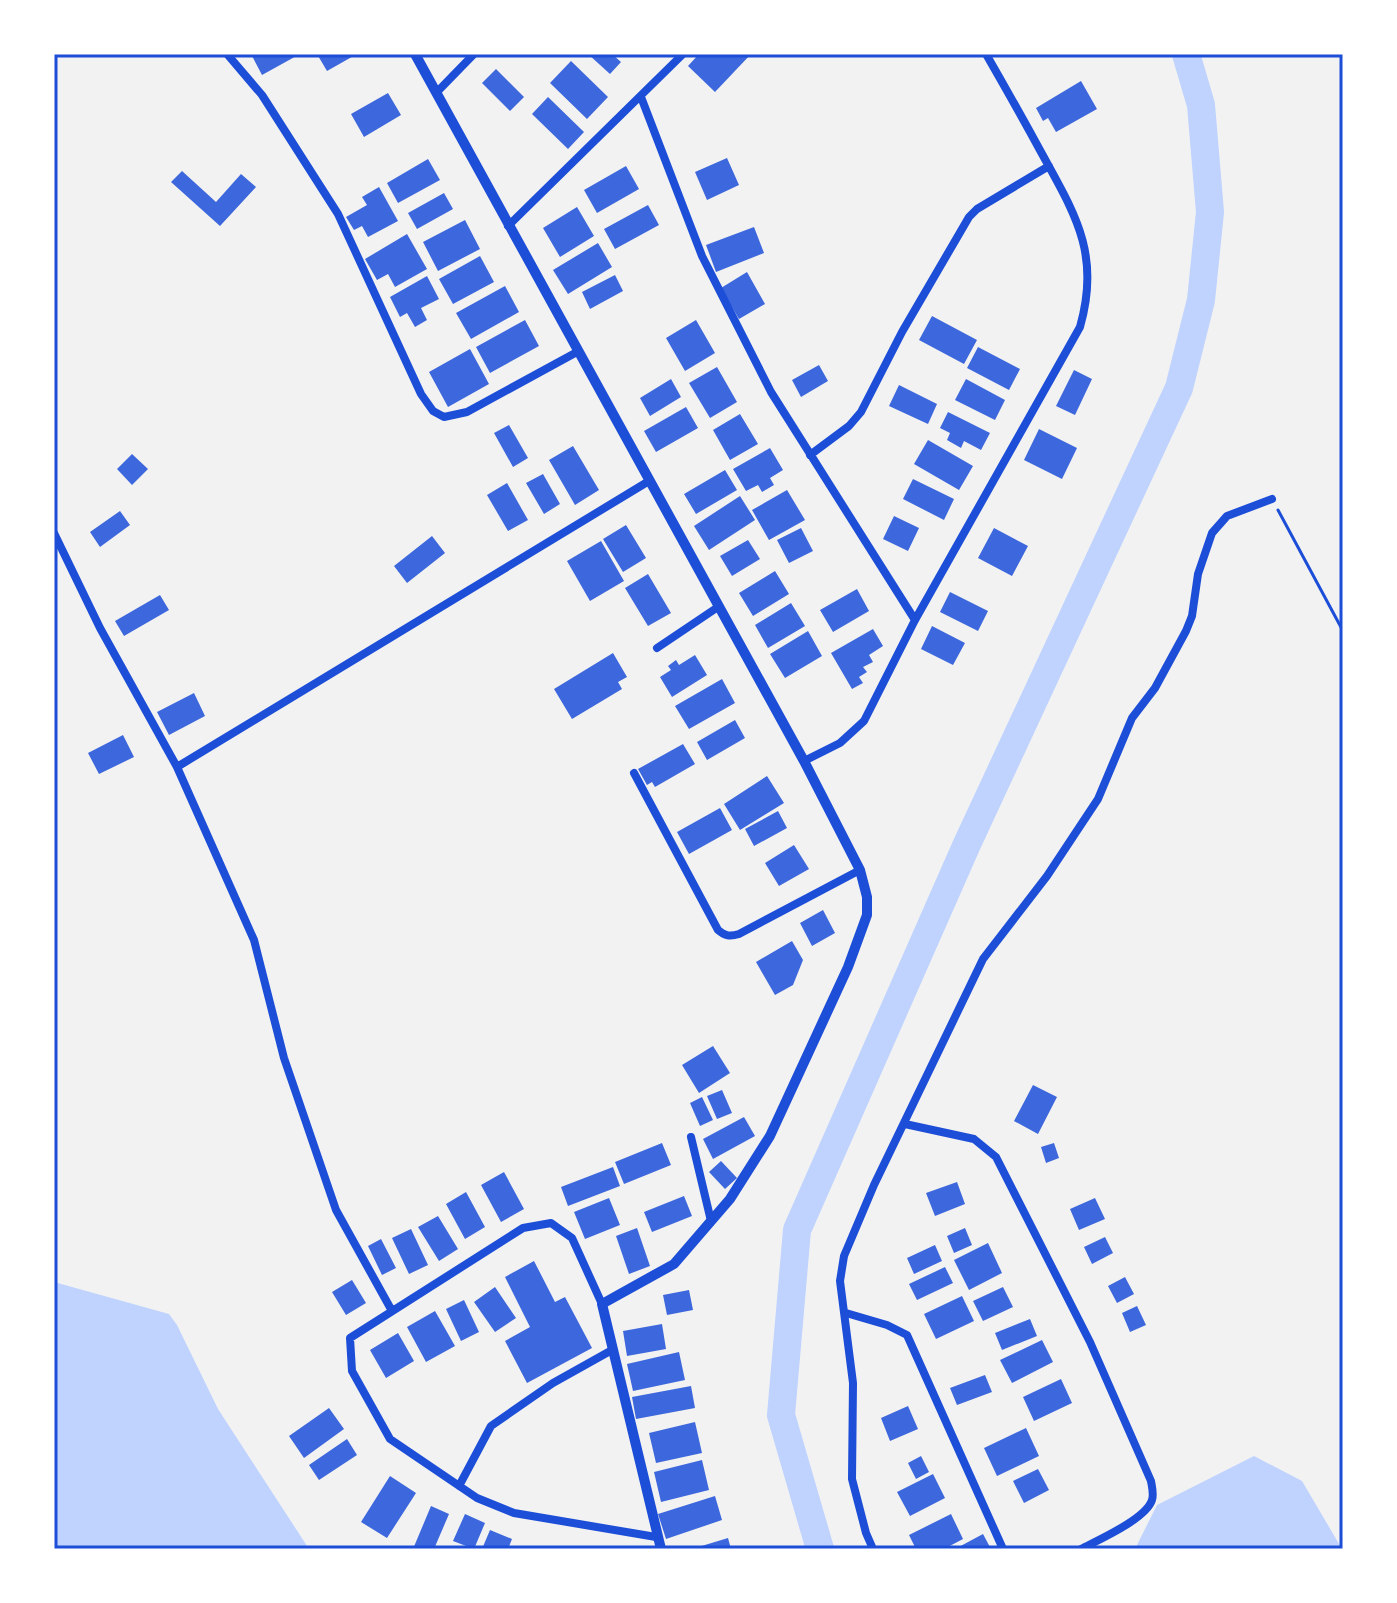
<svg xmlns="http://www.w3.org/2000/svg" width="1397" height="1603" viewBox="0 0 1397 1603" font-family="'Exo 2',sans-serif">
	<rect width="100%" height="100%" fill="#f2f2f2"/>
	<path fill="#bfd3fe" d="M54 1282 169 1314 177 1325 218 1409 309 1549H54Z
		M1254 1456 1302 1481 1342 1549H1135L1157 1505Z"/>
	<g fill="none" stroke-linecap="round" stroke-linejoin="round">
		<path stroke="#bfd3fe" stroke-width="28" d="M820 1549 781 1415 797 1230 967 844 1179 388 1201 300 1210 212 1201 105 1186 54"/>
	</g>
	<path fill="#3d67dc" d="M251 54H300L262 75Z
		M317 54H357L327 71Z
		M588 54H612L621 62 610 74Z
		M699 54H751L715 92 688 66Z
		M571 61 608 97 587 119 550 83Z
		M496 69 524 97 510 111 482 83Z
		M1081 81 1097 109 1056 132 1048 118 1043 121 1036 108Z
		M388 93 401 115 364 137 351 114Z
		M548 97 584 132 568 149 532 114Z
		M727 158 739 185 707 200 695 172Z
		M428 159 440 180 398 203 387 183Z
		M626 166 639 189 597 213 584 190Z
		M182 171 216 202 241 174 256 187 220 226 171 182Z
		M379 187 398 221 368 237 362 226 354 230 346 217 367 205 362 197Z
		M444 193 453 209 417 229 408 213Z
		M648 205 659 225 615 249 604 229Z
		M577 207 594 236 560 257 543 228Z
		M465 220 480 249 438 271 423 242Z
		M754 227 764 253 716 272 706 245Z
		M407 234 427 269 395 287 388 274 377 280 365 259Z
		M598 243 612 267 568 294 553 270Z
		M480 256 494 282 453 304 439 279Z
		M747 272 765 304 739 319 721 288Z
		M615 275 623 291 590 309 582 292Z
		M427 276 439 299 421 308 427 320 415 327 407 313 400 317 390 297Z
		M505 286 519 312 471 339 456 313Z
		M932 316 977 340 964 364 919 340Z
		M525 320 539 346 490 373 476 347Z
		M696 320 715 353 685 371 666 338Z
		M978 347 1020 369 1009 390 967 368Z
		M470 349 489 384 448 407 429 372Z
		M819 365 828 381 801 397 792 380Z
		M717 367 737 402 710 418 689 383Z
		M1074 370 1092 379 1075 415 1056 406Z
		M671 379 681 397 650 416 640 398Z
		M966 379 1005 400 995 420 955 400Z
		M899 385 937 404 928 424 889 406Z
		M686 407 698 428 656 452 644 431Z
		M948 412 990 433 981 450 964 441 961 448 947 440 950 433 940 428Z
		M740 414 758 444 730 460 713 430Z
		M509 425 528 458 513 467 494 433Z
		M1039 429 1077 448 1062 479 1024 460Z
		M928 440 973 466 959 490 914 464Z
		M573 446 599 490 575 505 549 460Z
		M770 448 783 470 770 478 774 485 762 492 758 485 746 491 733 469Z
		M132 454 148 469 132 485 117 469Z
		M725 470 737 490 696 514 684 494Z
		M543 474 560 504 544 514 526 483Z
		M913 479 954 499 944 520 903 499Z
		M507 483 528 520 508 531 487 495Z
		M787 490 805 520 769 540 752 510Z
		M740 496 755 520 709 550 694 526Z
		M120 511 130 525 100 547 90 532Z
		M894 516 919 528 908 551 883 539Z
		M626 525 646 558 623 572 603 539Z
		M801 528 813 551 789 563 777 540Z
		M994 528 1028 546 1012 576 978 558Z
		M432 536 445 553 407 583 394 566Z
		M748 540 760 559 732 576 720 556Z
		M601 541 624 581 590 601 567 561Z
		M775 571 789 594 753 616 739 593Z
		M648 574 671 613 648 626 625 588Z
		M857 589 869 611 833 632 820 610Z
		M950 592 988 611 978 631 940 612Z
		M160 595 169 610 124 636 115 621Z
		M791 603 805 626 768 648 755 625Z
		M932 626 965 643 953 665 921 649Z
		M873 629 883 646 869 655 873 662 863 667 867 672 859 677 863 683 852 689 831 653Z
		M808 631 822 656 785 678 770 654Z
		M613 653 627 677 618 682 622 689 572 719 554 689Z
		M695 655 707 675 672 697 660 677 671 670 668 666 676 660 679 665Z
		M722 679 735 703 689 729 675 706Z
		M194 693 205 716 169 735 157 712Z
		M735 720 745 738 707 760 697 742Z
		M123 735 134 757 99 774 88 753Z
		M683 744 695 764 655 787 652 782 647 785 638 769Z
		M767 776 784 803 740 830 724 804Z
		M720 808 732 830 689 854 677 832Z
		M778 811 787 828 754 846 745 829Z
		M794 845 809 869 779 886 765 863Z
		M823 910 835 933 812 946 800 923Z
		M792 941 803 960 793 985 775 995 756 962Z
		M713 1046 730 1073 699 1093 682 1065Z
		M1033 1085 1057 1097 1038 1134 1014 1121Z
		M722 1090 732 1113 717 1119 707 1096Z
		M702 1097 713 1120 700 1126 690 1103Z
		M744 1117 755 1136 713 1159 703 1139Z
		M662 1143 671 1165 624 1184 615 1162Z
		M1054 1143 1059 1158 1046 1163 1041 1147Z
		M721 1161 737 1178 725 1189 709 1172Z
		M613 1167 620 1186 568 1206 561 1187Z
		M504 1172 524 1209 501 1222 481 1185Z
		M957 1182 965 1204 935 1216 926 1193Z
		M466 1192 485 1227 465 1239 446 1204Z
		M684 1196 692 1216 652 1232 644 1212Z
		M609 1198 620 1225 585 1239 574 1212Z
		M1095 1198 1105 1219 1079 1230 1070 1209Z
		M438 1216 458 1249 439 1261 418 1227Z
		M637 1228 650 1266 629 1274 616 1236Z
		M965 1228 972 1245 954 1253 947 1236Z
		M411 1229 428 1265 409 1274 392 1238Z
		M1105 1237 1113 1253 1092 1264 1084 1247Z
		M381 1239 396 1268 382 1275 368 1246Z
		M988 1243 1002 1273 969 1290 954 1260Z
		M935 1245 942 1261 914 1274 907 1258Z
		M534 1261 555 1302 565 1297 592 1348 527 1383 505 1341 530 1327 505 1277Z
		M945 1267 953 1283 917 1300 909 1284Z
		M1125 1277 1134 1294 1117 1303 1108 1286Z
		M352 1280 366 1303 346 1315 332 1292Z
		M495 1287 516 1318 495 1332 474 1302Z
		M1003 1287 1013 1307 983 1321 973 1301Z
		M689 1290 693 1310 667 1315 663 1295Z
		M962 1296 974 1321 936 1339 924 1314Z
		M464 1300 479 1332 461 1341 446 1309Z
		M1137 1306 1146 1325 1130 1332 1122 1313Z
		M435 1311 455 1346 426 1362 407 1327Z
		M1030 1319 1037 1336 1002 1350 995 1333Z
		M662 1324 666 1349 627 1356 623 1331Z
		M398 1333 414 1361 386 1378 370 1350Z
		M1042 1340 1053 1362 1012 1383 1000 1360Z
		M679 1352 685 1380 633 1391 627 1364Z
		M985 1375 992 1392 957 1405 950 1388Z
		M1061 1379 1072 1403 1034 1421 1023 1397Z
		M691 1386 695 1408 636 1419 632 1397Z
		M908 1406 918 1429 890 1441 881 1418Z
		M329 1408 344 1429 304 1458 289 1436Z
		M695 1422 702 1453 656 1463 649 1433Z
		M1026 1428 1039 1456 997 1476 984 1448Z
		M347 1439 357 1455 319 1480 309 1465Z
		M921 1456 929 1472 916 1479 908 1463Z
		M702 1460 709 1490 661 1502 654 1472Z
		M1038 1469 1049 1490 1024 1503 1013 1481Z
		M933 1474 945 1498 910 1516 897 1492Z
		M390 1476 416 1493 387 1538 361 1522Z
		M715 1496 722 1520 666 1539 658 1514Z
		M431 1506 449 1514 434 1549H413Z
		M465 1514 485 1523 474 1549 453 1541Z
		M951 1514 963 1539 944 1549H916L909 1535Z
		M490 1530 512 1539 508 1549H482Z
		M983 1534 991 1549H955Z
		M728 1538 731 1549H695V1548Z"/>
	<g fill="none" stroke-linecap="round" stroke-linejoin="round">
		<path stroke="#1d4ed8" stroke-width="3" d="M1278 510 1343 631"/>
		<path stroke="#1d4ed8" stroke-width="8" d="M227 54 262 95 338 214 421 394 433 411 444 417 467 412 577 352
			M437 92 474 54
			M641 97 702 256 771 392 915 620
			M508 226 683 54
			M810 455 849 426 861 412 902 332 969 217 977 209 1049 166
			M54 533 100 628 177 767 254 940 284 1058 336 1210 392 1311
			M657 648 718 607
			M804 761 840 743 864 721 915 620 1080 327C1101 254 1075 214 1041 152 1023 119 1005 87 986 54
			M177 767 649 481
			M634 773 718 930C725 936 730 937 739 934L860 870
			M905 1124 974 1139 996 1157 1090 1342 1151 1481C1152 1487 1154 1494 1152 1500 1146 1519 1098 1540 1081 1549
			M691 1137 711 1221
			M602 1304 572 1238 551 1223 523 1228 350 1338 352 1371 390 1439 477 1498 514 1513 656 1537
			M846 1313 887 1325 907 1335 1003 1549
			M459 1486 491 1426 553 1383 612 1350
			M873 1549 866 1533 852 1479 853 1383 840 1281 844 1256 874 1185 983 959 1047 876 1098 799 1132 718 1155 688 1186 631 1192 616 1198 574 1212 533 1227 516 1272 499"/>
		<path stroke="#1d4ed8" stroke-width="10" d="M415 54 804 761 860 870 867 897V915L848 967 770 1136 730 1199 674 1264 602 1304 661 1549"/>
	</g>
	<rect width="1397" height="1603" fill="none" stroke="#ffffff" stroke-width="112"/>
	<rect x="56" y="56" width="1285" height="1491" fill="none" stroke="#1d4ed8" stroke-width="3"/>
</svg>
